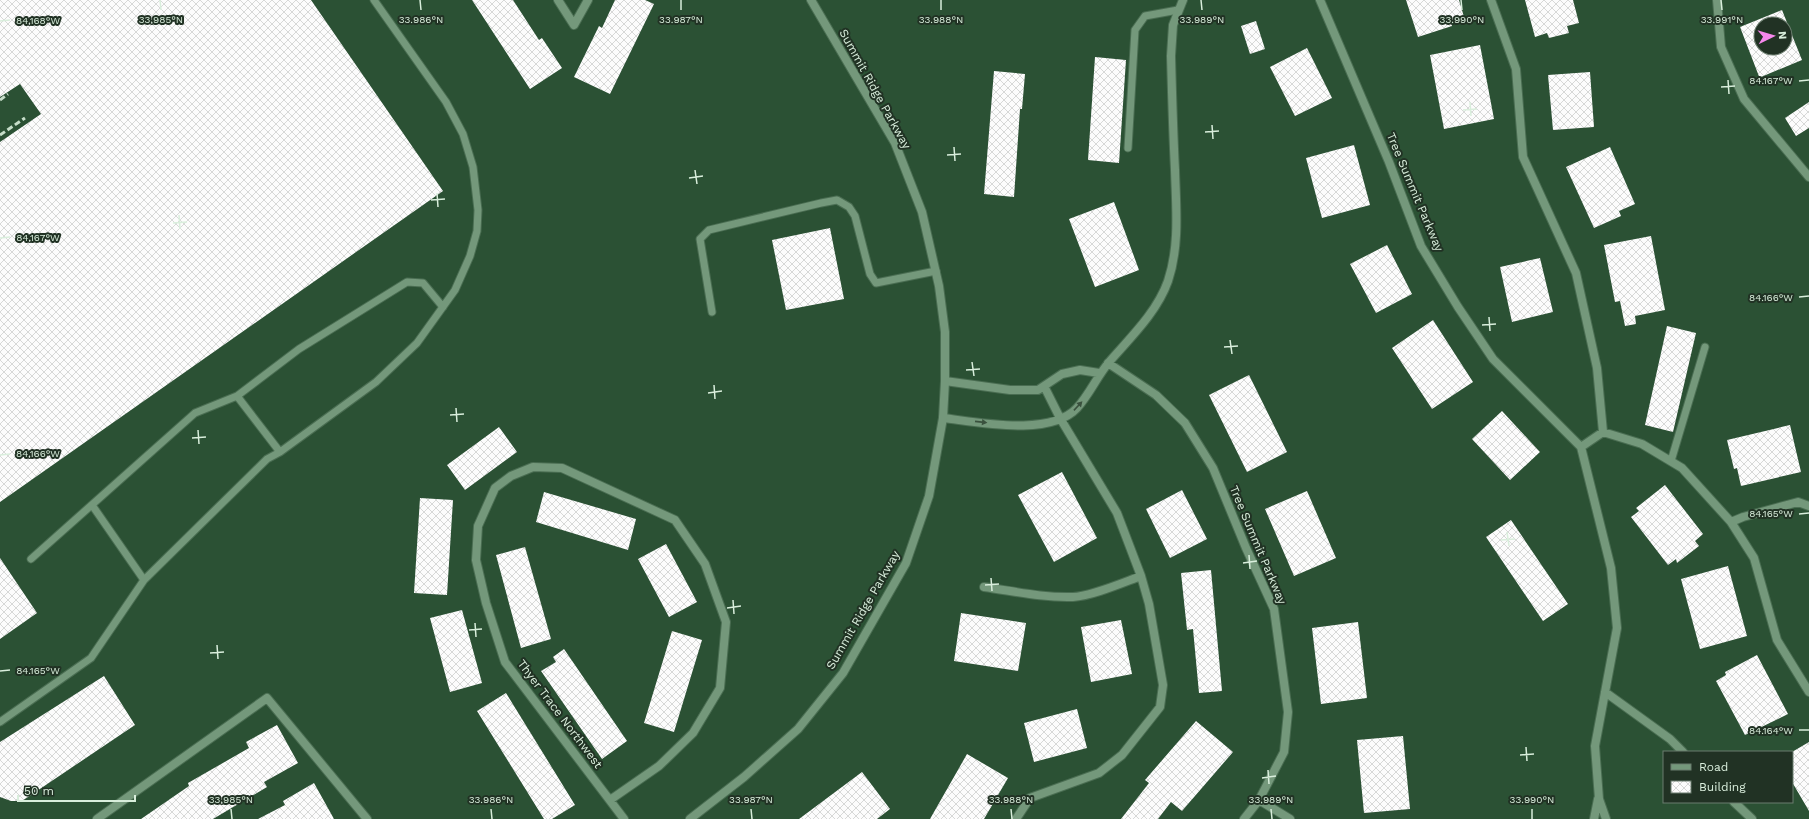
<svg xmlns="http://www.w3.org/2000/svg" width="1809" height="819" viewBox="0 0 1809 819" font-family="'Work Sans',sans-serif">
	<defs>
		<pattern id="building-cross-hatch" width="8" height="8" patternUnits="userSpaceOnUse"><rect width="8" height="8" fill="#fcfcfc"/><path d="M0 0l8 8M0 8l8-8" fill="none" stroke="#d7d8d7"/></pattern>
	</defs>
	<rect width="100%" height="100%" fill="#2b5134"/>
	<path fill="url(#building-cross-hatch)" fill-rule="evenodd" d="M0 0H311L443 191 0 502V142L41 114 20 84 0 97Z
		M472 0H513L539 40 542 38 562 68 530 89Z
		M615 0H645L654 4 610 94 574 77 599 26 602 28Z
		M1406 0H1459L1464 17 1451 22 1452 26 1418 37Z
		M1525 0H1573L1579 23 1567 26 1569 33 1549 38 1547 33 1535 37Z
		M1782 10 1802 60 1761 77 1760 79 1740 27ZM1761 24H1785V48H1761Z
		M1256 21 1265 49 1250 54 1241 26Z
		M1480 45 1494 119 1444 129 1430 55Z
		M1307 48 1332 98 1295 116 1270 67Z
		M1095 57 1126 60 1119 163 1088 160Z
		M994 71 1025 74 1022 109H1020L1014 197 984 194Z
		M1590 72 1594 127 1553 130 1548 75Z
		M1809 102V128L1796 136 1785 118Z
		M1354 145 1370 205 1322 218 1306 158Z
		M1610 147 1635 204 1619 211 1621 216 1594 228 1566 167Z
		M1114 202 1139 270 1095 287 1069 219Z
		M830 228 844 299 786 310 772 240Z
		M1651 236 1665 310 1635 316 1636 324 1625 326 1620 301 1615 302 1604 245Z
		M1387 245 1412 294 1376 313 1350 264Z
		M1540 258 1553 312 1512 322 1500 267Z
		M1433 320 1473 382 1432 409 1392 348Z
		M1667 326 1696 333 1673 432 1645 425Z
		M1249 375 1287 452 1247 472 1209 395Z
		M1502 411 1540 452 1510 480 1472 439Z
		M1790 425 1801 472 1741 486 1737 468 1734 469 1727 440Z
		M499 427 517 452 465 490 447 465Z
		M1062 472 1097 538 1054 562 1018 495Z
		M1665 485 1703 534 1695 541 1699 546 1677 563 1676 559 1668 565 1631 517 1639 511 1636 508Z
		M1182 490 1207 539 1170 558 1146 509Z
		M1307 491 1336 558 1294 576 1265 509Z
		M544 492 636 519 628 550 536 522Z
		M420 498 453 500 447 595 414 593Z
		M1511 520 1568 604 1543 621 1486 537Z
		M666 544 697 602 669 617 638 559Z
		M525 547 551 639 521 648 496 555Z
		M0 558 37 613 0 639Z
		M1728 566 1747 636 1700 649 1681 579Z
		M1211 570 1222 691 1199 693 1193 629 1187 630 1181 573Z
		M462 610 482 683 450 692 430 618Z
		M961 613 1026 623 1018 671 954 661Z
		M1121 620 1132 674 1091 682 1081 627Z
		M1358 622 1367 698 1321 704 1312 628Z
		M672 631 702 640 674 732 644 723Z
		M564 649 627 741 602 759 541 671 556 662 553 657Z
		M1757 655 1788 714 1745 735 1716 681 1726 675 1725 672Z
		M104 676 135 725 22 801H11L0 797V742Z
		M506 693 575 805 552 819H544L477 711Z
		M1077 709 1087 748 1034 762 1024 723Z
		M1196 721 1233 752 1182 811 1171 802 1158 819H1121L1149 783 1145 780Z
		M277 725 298 763 264 782 267 787 213 819H141L189 786 188 783 249 748 246 742Z
		M1403 736 1410 809 1364 813 1357 740Z
		M1809 742V811L1792 782V752Z
		M967 754 1008 778 984 819H930Z
		M862 772 890 809 877 819H799Z
		M314 783 334 819H258L285 805 283 801Z"/>
	<g fill="none" stroke-linecap="round" stroke-linejoin="round">
		<defs>
			<path id="service" d="M1128 148 1135 30 1145 16 1178 10
				M712 312 700 239 709 230 821 203 837 200 849 207 855 216 870 274 876 283 936 271
				M237 396 280 452
				M1671 461 1705 347
				M92 505 144 580
				M31 559 195 413 237 396 299 349 407 282 423 283 443 307
				M0 722 91 658 144 580 267 459 280 452 376 382 417 343 455 290 470 256 477 231 478 210 473 167 463 134 446 102 374 0"/>
			<path id="minor" d="M558 0 574 25 588 0
				M1320 0 1389 162 1421 246 1458 307 1493 359 1581 447 1611 568 1617 628 1595 746 1599 799 1606 819
				M1491 0 1516 69 1523 157 1576 273 1597 368 1603 432
				M1717 0 1721 47 1744 99 1809 177
				M1108 363 1156 395 1185 423 1213 468 1246 548 1274 609 1288 712 1284 752 1259 800 1244 819
				M945 381 1010 390H1038L1062 374 1080 370 1099 373
				M943 418C978 422 1050 437 1077 408 1090 394 1097 376 1110 361 1131 337 1157 312 1168 281 1180 245 1176 207 1175 170 1173 132 1172 94 1171 56L1173 25 1183 0
				M1581 447 1603 432 1642 444 1682 468 1731 522 1754 558 1777 640 1809 692
				M1731 522 1743 517 1798 502 1809 506
				M984 587C1013 591 1043 598 1073 597 1092 596 1122 583 1141 576
				M1605 692 1670 739 1683 752
				M610 800 659 766 693 733 720 688 726 622 705 564 675 520 562 468 533 467 511 476 495 488 478 526 476 560 486 603 505 662 624 819
				M1259 800 1290 819
				M1734 802 1752 819
				M97 819 267 698 367 819
				M1016 819 1030 798 1099 773 1122 755 1160 707 1163 685 1149 604 1141 576 1117 513 1060 418 1044 386
				M1594 819 1598 799"/>
			<path id="tertiary" d="M690 819 744 777 798 729 843 673 906 563 929 496 943 418 945 381V332L939 286 922 212 895 143 811 0"/>
		</defs>
		<use href="#service" stroke="#4a6d52" stroke-width="9"/>
		<use href="#minor" stroke="#4a6d52" stroke-width="10"/>
		<use href="#tertiary" stroke="#4a6d52" stroke-width="10"/>
		<use href="#service" stroke="#74987b" stroke-width="7"/>
		<use href="#minor" stroke="#74987b" stroke-width="8"/>
		<use href="#tertiary" stroke="#74987b" stroke-width="8"/>
		<path stroke="#c6ddc9" stroke-width="3" stroke-dasharray="6 3" stroke-linecap="butt" d="M0 100 8 94
			M0 135 25 118"/>
	</g>
	<defs><path id="oneway-solid" d="M-6-.8H1V-3.2L6.5 0L1 3.2V.8H-6Z"/></defs>
	<g fill="#3a513e">
		<use href="#oneway-solid" transform="translate(1078 406) rotate(-47)"/>
		<use href="#oneway-solid" transform="translate(981 422) rotate(6)"/>
	</g>
	<path fill="none" stroke="#d9eedc" stroke-width="1.5" d="M160 0 161 10M420 0 421 10M681 0V10M941 0V10M1201 0 1202 10M1461 0 1462 10M1721 0 1722 10M0 21 10 20M1728 80 1729 94M1799 81 1809 80M1721 87 1735 86M1470 102 1471 116M1463 110 1477 109M1212 125 1213 139M1205 132 1219 131M954 147 955 161M947 155 961 154M695 170 697 184M689 178 703 176M437 193 438 207M431 200 445 199M179 215 180 229M173 223 187 222M0 238 10 237M1799 297 1809 296M1489 317 1490 331M1482 325 1496 324M1230 340 1232 354M1224 347 1238 346M972 362 974 376M966 370 980 369M714 385 715 399M708 393 722 391M456 408 457 422M450 415 464 414M198 430 199 444M192 438 206 437M0 455 10 454M1799 514 1809 513M1507 532 1509 546M1501 540 1515 539M1249 555 1250 569M1243 563 1257 561M991 578 992 591M985 585 999 584M733 600 734 614M727 608 741 606M475 623 476 637M469 630 482 629M217 645 218 659M210 653 224 652M0 671 10 670M1799 730H1809M1526 747 1527 761M1520 755 1534 754M1268 770 1269 784M1262 778 1276 776M231 809 232 819M491 809 492 819M751 809 752 819M1011 809 1012 819M1271 809 1272 819M1532 809V819"/>
	<g text-anchor="middle" stroke-width="4" stroke-linejoin="round" paint-order="stroke">
		<g font-size="12" fill="#d9eedc" stroke="#213224">
			<text transform="translate(875 89) rotate(61)" y="4">Summit Ridge Parkway</text>
			<text transform="translate(1415 192) rotate(67)" y="4">Tree Summit Parkway</text>
			<text transform="translate(1258 545) rotate(67)" y="4">Tree Summit Parkway</text>
			<text transform="translate(863 610) rotate(-60)" y="4">Summit Ridge Parkway</text>
			<text transform="translate(560 714) rotate(53)" y="4">Thyer Trace Northwest</text>
		</g>
	</g>
	<g font-size="10" text-anchor="middle" fill="#d9eedc" stroke="#213224" stroke-width="4" stroke-linejoin="round" paint-order="stroke">
		<text x="161" y="23">33.985°N</text>
		<text x="421" y="23">33.986°N</text>
		<text x="681" y="23">33.987°N</text>
		<text x="941" y="23">33.988°N</text>
		<text x="1202" y="23">33.989°N</text>
		<text x="1462" y="23">33.990°N</text>
		<text x="1722" y="23">33.991°N</text>
		<text x="38" y="24">84.168°W</text>
		<text x="1771" y="84">84.167°W</text>
		<text x="38" y="241">84.167°W</text>
		<text x="1771" y="301">84.166°W</text>
		<text x="38" y="457">84.166°W</text>
		<text x="1771" y="517">84.165°W</text>
		<text x="38" y="674">84.165°W</text>
		<text x="1771" y="734">84.164°W</text>
		<text x="231" y="803">33.985°N</text>
		<text x="491" y="803">33.986°N</text>
		<text x="751" y="803">33.987°N</text>
		<text x="1011" y="803">33.988°N</text>
		<text x="1271" y="803">33.989°N</text>
		<text x="1532" y="803">33.990°N</text>
	</g>
	<rect x="1663" y="751" width="130" height="52" fill="#213224" stroke="#6b7d6e"/>
	<rect x="1671" y="764" width="20" height="6" fill="#74987b" stroke="#6b7d6e"/>
	<text x="1699" y="771" font-size="12" fill="#d9eedc">Road</text>
	<rect x="1671" y="781" width="20" height="12" fill="url(#building-cross-hatch)" stroke="#6b7d6e"/>
	<text x="1699" y="791" font-size="12" fill="#d9eedc">Building</text>
	<g transform="translate(1773 36) rotate(85)"><circle r="19" fill="#213224" stroke="#6b7d6e"/>
	<path d="M0-3L7 15L0 10L-7 15Z" fill="#f688ed"/>
	<text y="-6" font-size="11" font-weight="bold" text-anchor="middle" fill="#d9eedc">N</text>
	</g>
	<path d="M18 795v6h117v-6" fill="none" stroke="#d9eedc" stroke-width="2"/>
	<text x="24" y="795" font-size="12" fill="#d9eedc" stroke="#213224" stroke-width="3" paint-order="stroke">50 m</text>
</svg>
